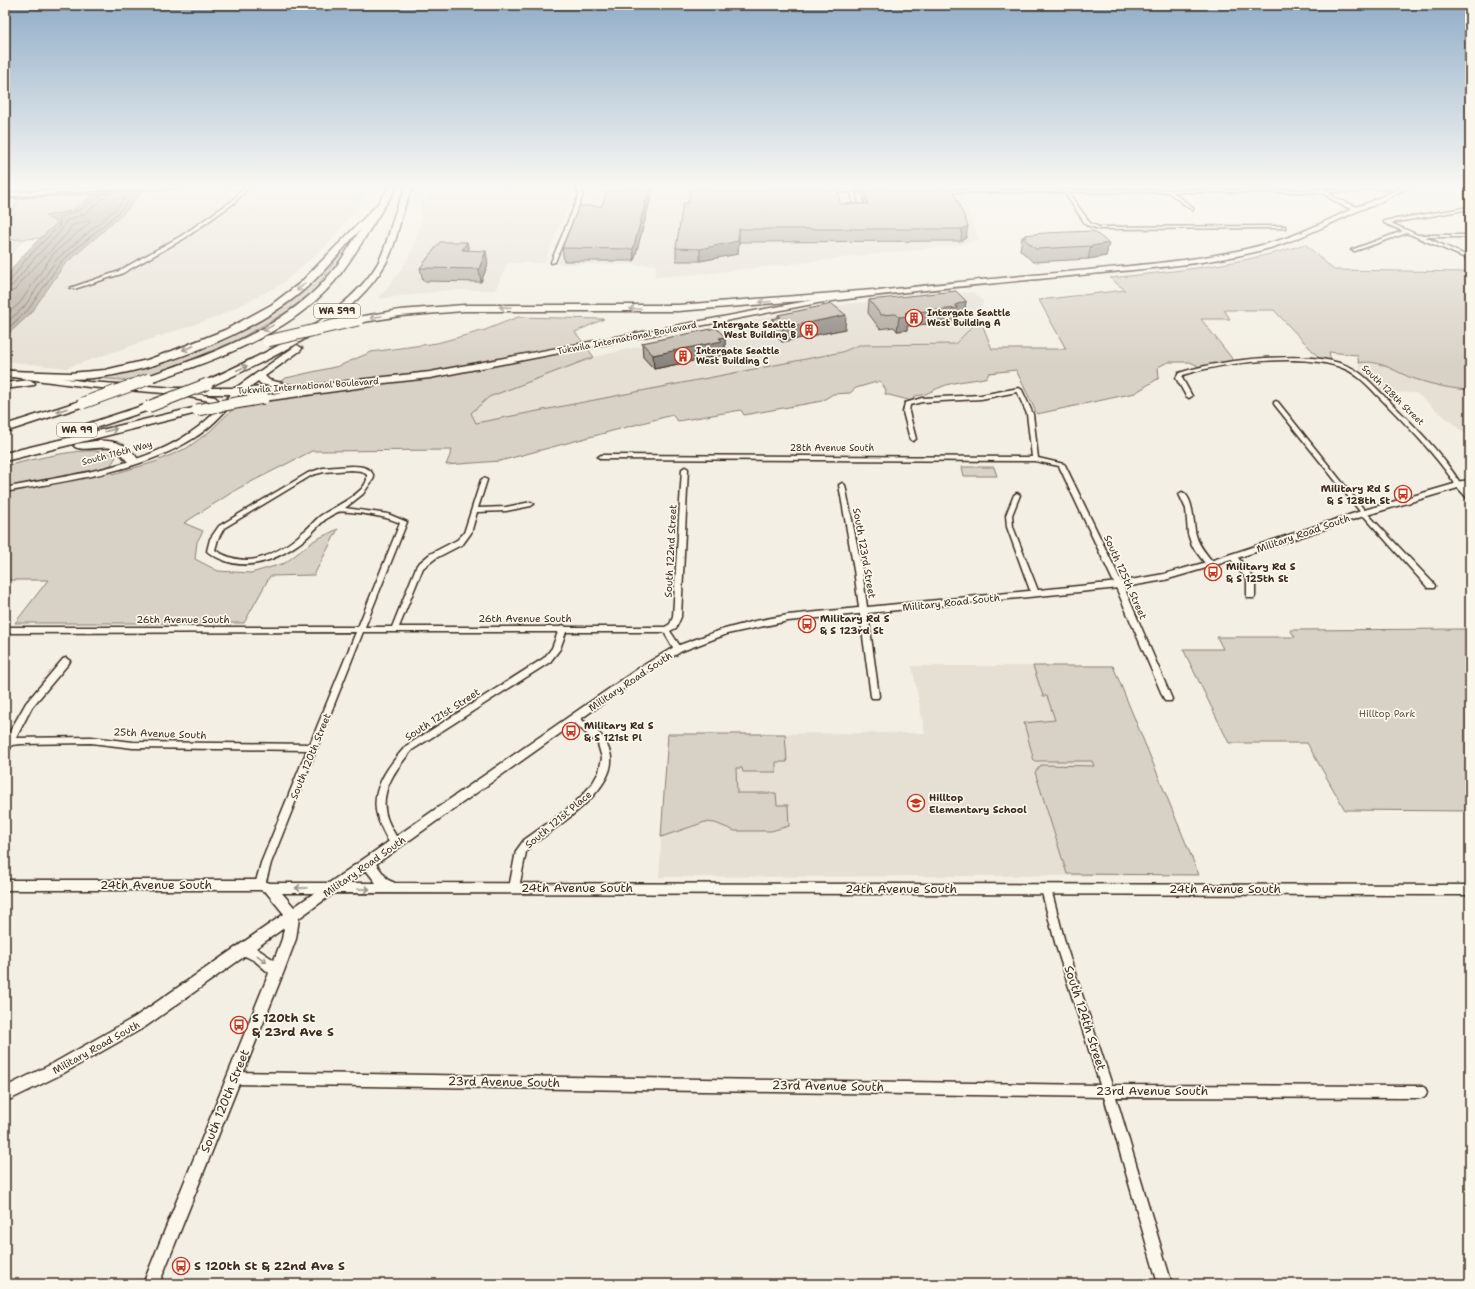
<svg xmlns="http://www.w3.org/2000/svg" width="1475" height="1289" viewBox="0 0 1475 1289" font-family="'Shantell Sans',sans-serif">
	<rect width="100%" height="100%" fill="#f3efe4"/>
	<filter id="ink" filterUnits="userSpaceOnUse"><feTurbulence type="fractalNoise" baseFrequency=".025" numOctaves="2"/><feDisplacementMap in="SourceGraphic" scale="8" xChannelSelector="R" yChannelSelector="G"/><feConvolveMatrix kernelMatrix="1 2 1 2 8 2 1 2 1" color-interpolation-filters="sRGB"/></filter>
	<g filter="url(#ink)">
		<path fill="#e5dfd4" d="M5 186H73L5 192Z
			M263 186H374L328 244 282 284 219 316 66 368 5 361V337L31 313 64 265 123 214 140 194Z
			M435 186H571L573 195 544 263H508L495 290H450L378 299 401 270 412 251 421 221V205Z
			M585 186H846L847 190 859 193H959L979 239 966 244 710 273 655 277 656 265 557 264 588 192Z
			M859 186H1057L1059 188H864Z
			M19 198 5 226V200Z
			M26 238 5 260V240Z
			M973 292 983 301 980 319 955 344 859 345 842 352 476 423 471 413 489 397 594 357 770 316 847 304Z
			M1365 362 1384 365 1414 379 1452 389 1470 390V438L1416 393 1382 392 1361 371 1359 363Z
			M912 666H1113L1199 875 659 877 668 734 925 733Z"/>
		<path fill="#d8d1c6" stroke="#8a7e72" d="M95 194 70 211 41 238 5 240V226L19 198Z
			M350 241 314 291 286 312 239 339 186 362 132 381 96 378 119 374 158 363 259 319Z
			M1305 244 1334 270 1470 272V390C1451 389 1434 385 1415 379 1398 374 1379 358 1359 363L1357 355 1329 352 1331 362 1322 361 1274 310H1224L1230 319H1201L1234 361 1200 367 1190 362H1168L1158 367 1159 378 1135 393 1037 414 1016 370 989 373 987 377 984 378C970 381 955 381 941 387 931 391 927 395 915 396L912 401 885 394 886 390 880 381 856 388 850 393 833 394 822 401 744 415 741 410 678 421 672 415 500 461 446 465 452 450 312 451 239 488 184 523 203 531 197 542 195 559 218 571 251 573 285 563 315 540 338 529 314 575 270 576 244 623H15L48 580H5V466C30 461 96 441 116 457L111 465 113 474 155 462 187 448 209 432 235 407 286 378 339 366 371 352 437 343 485 330 518 317 604 319 575 332 594 357 489 397 471 413 476 423 842 352 859 345 955 344 980 319 992 349H1066L1039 300 1125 290 1110 278C1176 271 1241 265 1305 244Z
			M962 467H994L997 476H964Z
			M1470 629V811L1345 810 1307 743H1229L1183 649H1223L1217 637H1295L1290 630Z
			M1033 666H1113L1199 875 1067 874 1035 772 1041 765 1094 766 1092 761H1034L1024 723 1055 720 1047 696H1043Z
			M668 734H785L787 762H776V772H743L742 768H736L737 793H776L777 805H788L789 826 771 831H735L715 823 705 822 661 837Z"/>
		<path fill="#afa69a" stroke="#817468" d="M107 186H147L123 214 64 265 31 313 5 337C5 323 2 292 6 281 11 263 43 236 57 223L45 216 70 211 79 207Z"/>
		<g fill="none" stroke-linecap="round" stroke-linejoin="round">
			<path stroke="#695c50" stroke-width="1" d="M5 282 10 281 26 259 59 226 60 217 80 210 107 191
				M5 288 13 285 32 261 60 232 66 221 84 214 113 190
				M5 294 15 290 22 280 67 234 71 226 89 220V223L53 254 20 303 5 316
				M5 324 24 307 57 259 117 208 132 189
				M5 331 28 310 61 262 120 211 139 189"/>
			<defs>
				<path id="minor" d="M246 186H250L234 203 185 238 121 274 74 289 70 288 117 272 181 236 232 201Z
					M574 186C581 185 581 189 583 195L555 262 551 263V262L579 195 577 189Z
					M852 186 854 187 855 190H873L875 191 873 192H855L859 212 857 213 855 212 851 192H827L825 191 827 190H851L850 187Z
					M1374 186 1389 189 1387 190 1374 188 1354 192H1173L1193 208V210H1192L1168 192H1068L1090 223 1099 227 1285 226V228H1283L1099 229 1086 225 1064 192H943L941 191 943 190H1062L1061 188 1063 187 1066 190H1354Z
					M1470 207V209L1391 223 1418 235H1470V237H1425L1470 257V260L1407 233 1355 251 1351 250 1403 231 1384 223V221Z
					M1265 358C1292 357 1324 355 1350 367 1363 373 1374 386 1385 397 1413 424 1440 451 1461 484L1460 485H1456C1434 453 1408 426 1380 398 1370 388 1359 375 1345 369 1307 352 1223 362 1183 375L1182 378 1192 396 1189 398 1186 396 1176 378 1179 373C1207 364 1236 360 1265 358Z
					M1019 388 1022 390 1033 414 1038 458 1064 464 1065 465 1123 585 1172 699 1171 701H1165L1164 699 1115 585 1059 466 1035 461 601 459 598 457 601 455 1032 457 1027 414 1017 392 981 399 922 402 910 405 909 412 916 439 913 441 910 439 903 412 905 403 922 398 981 395Z
					M1276 401 1278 402 1366 512 1434 584 1435 586 1434 588H1428L1362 514 1274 404V402Z
					M351 466C361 466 372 467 374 478L363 494 345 508 388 514 407 522 365 627H392L417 565 430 554 457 540 464 533 481 480 484 478 487 480 478 508 506 507 531 502 534 504 531 506 506 511 477 512 471 533 463 544 436 558 423 568 399 627H560L563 625 566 627H665L670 624 673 617 682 469 685 467 687 468 688 469 681 617 676 628 670 631 682 649 678 652 675 651 664 632H566L560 649 550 662 412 750C396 769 378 792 387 818 390 827 396 835 400 844L398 847 395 848 392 847C386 837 380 827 377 815 370 789 389 765 406 746L544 658 552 648 558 632H363L271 863 265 885 264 888 260 889 256 888 255 885 261 863 307 750 133 748 91 743 21 744 12 745 8 752 5 753V740L26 703 63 659 66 658 70 661 69 663 32 707 16 738 91 737 133 742 310 744 356 632 5 633V627H358L400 523C395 521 391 519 386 518 379 516 343 510 338 512 324 517 316 530 305 539 282 557 252 572 223 560 218 558 211 555 207 551L210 539 219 526 308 473 323 468ZM351 470 362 471 367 475C370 493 330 508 319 517 313 522 309 528 303 532 290 544 273 555 256 559 241 562 228 558 215 550L218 539 224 528 312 475 324 472Z
					M842 483 845 485 862 570 879 696 878 698H872L871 696 854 570 839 485Z
					M1182 492C1194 497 1193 524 1196 535 1199 547 1207 554 1214 564L1213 566H1207L1192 546 1188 534 1186 509 1179 494Z
					M1017 493 1020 495 1012 515 1013 527 1039 593 1035 595 1031 593 1007 527 1006 515 1014 495Z
					M1230 555H1236L1255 580V596L1254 598H1248L1247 596V580L1229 557Z
					M574 715 577 716C586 724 601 731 606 743 608 747 611 753 611 758 614 791 554 829 530 846L526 852 519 888 518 891 514 892 510 891 509 888 516 851 524 840 565 811 580 798 592 784 599 772 602 758 598 744 571 720 570 718 571 716Z
					M1046 885 1050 886 1051 889 1066 946 1112 1085 1421 1086 1425 1088 1427 1092 1425 1096 1421 1098 1116 1097 1172 1284H1158L1104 1097 235 1084 231 1082 229 1078 231 1074 235 1072 1100 1085 1056 946 1041 889 1042 886Z"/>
				<path id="tertiary" d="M130 186H150L148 187 5 197V193Z
					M1317 186H1321L1335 198 1360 208C1350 214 1322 194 1317 186Z
					M1464 186H1470V189L1464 187Z
					M235 389 242 391C229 408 212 427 194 438 139 473 68 480 5 492V488C76 473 161 467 214 413L212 402 210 401 178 395V391L215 397 219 401 220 406Z
					M1470 480V485L1465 486 1470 491V499L1467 498 1458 488 1367 515 1213 566 1165 580 1119 588 788 621 727 634 682 651 647 672 376 864 388 880 395 883 1470 885V895L334 893 299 918 296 939 284 971 159 1284H143L269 973 255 961 245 956 145 1027 62 1074 5 1102V1087L52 1064 135 1017 284 914 266 892 260 890H5V880H260L270 883H329L639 668 674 647 721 630 755 621 788 615 1119 582 1164 574 1207 562 1361 511 1454 484 1455 482ZM366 870 376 883H349ZM282 893H314L294 907ZM284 928 282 939 274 960 256 948Z"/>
				<path id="primary" d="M1404 186H1411L1372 206 1362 209C1332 223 1302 238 1270 248 1213 264 1151 268 1091 274 1000 283 909 290 818 303L430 378 321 390 249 394H176L89 387 5 376V370L89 382 176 388H249L321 384 430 372 818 299C908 286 999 278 1089 270 1148 264 1208 260 1266 244 1298 236 1328 220 1358 206L1368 203Z"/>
				<path id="motorway" d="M390 186H398C376 217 358 253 334 282 288 335 217 359 153 381L149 382 144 379 145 377C203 357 264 336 310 295 331 277 346 253 360 230 339 253 319 279 294 298 244 336 156 371 93 378 66 380 38 378 11 377L6 374 11 371 70 373 105 370 147 360 172 351 225 330 271 305 300 283 376 206Z
					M407 186H414C399 210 400 239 386 263 351 324 272 358 211 386H203L202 384 203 382C259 356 346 319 378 263 391 238 392 210 407 186Z
					M873 290 876 291V295L678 311H464L400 316 358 323 353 320 358 317 400 310 464 305H678Z
					M297 345 302 348 301 350 265 376 269 380 295 386 296 388 293 391 372 380 377 383 372 386 264 401 260 400 259 398 260 396 290 391 261 384 258 381 242 393H234L233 391 234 389Z
					M30 380 35 383 34 385 5 389V383Z
					M83 400 87 401 89 403 87 405 5 432V425Z
					M148 404 152 405 154 407 152 409 95 428 91 429 85 426 87 424Z
					M197 407 203 410 201 412 5 461V453Z
					M95 441C115 440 129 444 139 461L133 465C124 462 122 450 111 448 102 446 79 452 74 446L76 444Z"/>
			</defs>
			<use href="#minor" stroke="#3b2a1e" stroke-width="3"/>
			<use href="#tertiary" stroke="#3b2a1e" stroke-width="3"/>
			<use href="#primary" stroke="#3b2a1e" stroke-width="3"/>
			<use href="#motorway" stroke="#3b2a1e" stroke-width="3"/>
			<use href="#minor" fill="#fbf7ec" fill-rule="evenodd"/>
			<use href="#tertiary" fill="#fbf7ec" fill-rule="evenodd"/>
			<use href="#primary" fill="#fbf7ec" fill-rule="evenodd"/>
			<use href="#motorway" fill="#fbf7ec" fill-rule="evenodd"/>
			<path stroke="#3b2a1e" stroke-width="1" d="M5 199 233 186"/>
			<defs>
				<path id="motorway-bridge" d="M268 341 358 320
					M83 403 149 379
					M148 407 207 384
					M197 410 264 398"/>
			</defs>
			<use href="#motorway-bridge" stroke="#3b2a1e" stroke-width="13" stroke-linecap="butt"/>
			<use href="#motorway-bridge" stroke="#fbf7ec" stroke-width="11"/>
		</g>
		<path fill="#a8a197" stroke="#3b2a1e" d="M654 186 634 261H564L562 248 602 206Z
			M863 186H950L966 238 961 241 739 242 738 254 700 261H676V248L688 203 864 204 863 196Z
			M1025 235 1109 243 1106 256 1088 259 1033 262 1020 250 1022 237H1024Z
			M469 251 488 264 481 282 423 281 420 268Z
			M869 300 966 301 964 315 957 317 956 321 907 326V330L897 331 894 327 880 329 868 313Z
			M778 315 845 329 782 342 772 333V319L778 318Z
			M725 337V351H722V355L654 369 643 357 642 343Z"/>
		<path fill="#88837b" stroke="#3b2a1e" d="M650 186H654L634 261 633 249Z
			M968 226 966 238 961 241 962 229Z
			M739 229V242L738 254 700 261V249Z
			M467 242 470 255 462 250Z
			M1109 243 1106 256 1088 259 1091 246Z
			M486 251 488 264 481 282 479 269Z
			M966 301 964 315 957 317 956 321 907 326V330L897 331 899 317 905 313 955 305Z
			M846 315 845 329 782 342 783 328Z
			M725 337V351H722V355L654 369 653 355Z"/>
		<path fill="#c3bbb0" stroke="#3b2a1e" d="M609 186H650L633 249 562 248 579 206H602Z
			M691 186H837L840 204H868L864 186H951L968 226 962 229H739L738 241 700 249 676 248 683 203H688Z
			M1093 231 1109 243 1091 246 1036 249 1022 237H1027L1025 235 1044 233Z
			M440 242H467L462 250 486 251 479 269 420 268Z
			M956 291 966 301 955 305 958 308 905 313 908 316 899 317 896 314 881 315 869 300Z
			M832 304 846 315 783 328 772 319 781 317 778 315Z
			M716 328 725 337 719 338 722 341 653 355 642 343Z"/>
		<defs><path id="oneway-shaft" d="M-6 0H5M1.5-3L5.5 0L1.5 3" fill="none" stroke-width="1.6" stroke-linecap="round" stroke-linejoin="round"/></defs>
		<g stroke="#9b9085">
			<use href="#oneway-shaft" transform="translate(301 287) rotate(137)"/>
			<use href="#oneway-shaft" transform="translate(765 302) rotate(175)"/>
			<use href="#oneway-shaft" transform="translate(505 307) rotate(-178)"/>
			<use href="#oneway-shaft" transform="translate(635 309) rotate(180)"/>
			<use href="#oneway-shaft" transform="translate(376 317) rotate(171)"/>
			<use href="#oneway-shaft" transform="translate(268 328) rotate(151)"/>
			<use href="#oneway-shaft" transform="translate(188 348) rotate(160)"/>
			<use href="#oneway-shaft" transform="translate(242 368) rotate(-25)"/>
			<use href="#oneway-shaft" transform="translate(62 410) rotate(162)"/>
			<use href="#oneway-shaft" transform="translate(111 430) rotate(-14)"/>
			<use href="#oneway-shaft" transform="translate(301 888) rotate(180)"/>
			<use href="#oneway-shaft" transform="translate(364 889)"/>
			<use href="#oneway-shaft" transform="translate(262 959) rotate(36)"/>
		</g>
	</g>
	<linearGradient id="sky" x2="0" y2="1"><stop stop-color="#91aec9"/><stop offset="0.51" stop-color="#faf8f3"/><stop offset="1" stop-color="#faf8f3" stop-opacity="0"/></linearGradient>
	<rect width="1475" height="366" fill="url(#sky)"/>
	<defs>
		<symbol id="building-ring" viewBox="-11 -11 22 22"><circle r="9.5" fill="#fbf7ec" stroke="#c8321e" stroke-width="1.5"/><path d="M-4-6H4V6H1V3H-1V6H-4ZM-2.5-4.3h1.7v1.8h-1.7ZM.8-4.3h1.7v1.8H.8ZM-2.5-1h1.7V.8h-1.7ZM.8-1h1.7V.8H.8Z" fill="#c8321e"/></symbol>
		<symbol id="bus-ring" viewBox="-11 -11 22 22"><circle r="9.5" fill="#fbf7ec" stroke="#c8321e" stroke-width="1.5"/><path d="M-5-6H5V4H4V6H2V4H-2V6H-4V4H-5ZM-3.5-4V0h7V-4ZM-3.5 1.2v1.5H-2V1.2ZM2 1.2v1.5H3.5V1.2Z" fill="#c8321e"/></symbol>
		<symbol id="school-ring" viewBox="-11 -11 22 22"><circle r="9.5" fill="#fbf7ec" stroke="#c8321e" stroke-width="1.5"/><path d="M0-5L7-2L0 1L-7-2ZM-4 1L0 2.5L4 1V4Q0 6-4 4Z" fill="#c8321e"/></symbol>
	</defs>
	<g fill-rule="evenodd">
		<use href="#building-ring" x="904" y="308" width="20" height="20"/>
		<use href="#building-ring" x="799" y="320" width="20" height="20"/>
		<use href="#building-ring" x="673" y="346" width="20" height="20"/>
		<use href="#bus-ring" x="1393" y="484" width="20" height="20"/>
		<use href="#bus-ring" x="1203" y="562" width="20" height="20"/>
		<use href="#bus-ring" x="797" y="614" width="20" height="20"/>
		<use href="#bus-ring" x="561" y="721" width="20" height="20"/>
		<use href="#school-ring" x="906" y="793" width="20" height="20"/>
		<use href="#bus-ring" x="229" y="1015" width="20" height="20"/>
		<use href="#bus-ring" x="171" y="1256" width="20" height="20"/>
	</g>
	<g text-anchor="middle" stroke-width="3.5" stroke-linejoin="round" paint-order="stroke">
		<g fill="#fbf7ec" stroke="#75685c" stroke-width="1">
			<rect x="314" y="304" width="46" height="14" rx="3"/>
			<rect x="57" y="423" width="40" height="14" rx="3"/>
		</g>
		<g font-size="9" font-weight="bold" fill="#3b2a1e">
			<text x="337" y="314">WA 599</text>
			<text x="77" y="433">WA 99</text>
		</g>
		<g font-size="9" font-weight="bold" fill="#3b2a1e" stroke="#fbf7ec" text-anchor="start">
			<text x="927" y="316">Intergate Seattle<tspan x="927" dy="10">West Building A</tspan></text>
			<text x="796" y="328" text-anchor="end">Intergate Seattle<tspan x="796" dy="10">West Building B</tspan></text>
			<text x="696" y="354">Intergate Seattle<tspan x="696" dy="10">West Building C</tspan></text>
		</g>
		<g font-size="9" fill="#3b2a1e" stroke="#fbf7ec">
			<text transform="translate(627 338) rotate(-11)" y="3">Tukwila International Boulevard</text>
			<text transform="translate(308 386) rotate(-4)" y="3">Tukwila International Boulevard</text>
			<text transform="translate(1393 395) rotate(44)" y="3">South 128th Street</text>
			<text x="832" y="451">28th Avenue South</text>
			<text transform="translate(117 453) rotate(-15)" y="3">South 116th Way</text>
		</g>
		<g font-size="10" font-weight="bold" fill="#3b2a1e" stroke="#fbf7ec" text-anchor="start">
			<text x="1390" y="492" text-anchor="end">Military Rd S<tspan x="1390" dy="12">&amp; S 128th St</tspan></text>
			<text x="1226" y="570">Military Rd S<tspan x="1226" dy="12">&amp; S 125th St</tspan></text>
			<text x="820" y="622">Military Rd S<tspan x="820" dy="12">&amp; S 123rd St</tspan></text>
			<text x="584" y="729">Military Rd S<tspan x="584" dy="12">&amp; S 121st Pl</tspan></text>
			<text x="929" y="801">Hilltop<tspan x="929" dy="12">Elementary School</tspan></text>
		</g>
		<g font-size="10" fill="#3b2a1e" stroke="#fbf7ec">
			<text transform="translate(1303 533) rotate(-19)" y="4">Military Road South</text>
			<text transform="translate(670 551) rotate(-87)" y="4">South 122nd Street</text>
			<text transform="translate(865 553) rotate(80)" y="4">South 123rd Street</text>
			<text transform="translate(1126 577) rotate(66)" y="4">South 125th Street</text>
			<text transform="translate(951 602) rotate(-6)" y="4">Military Road South</text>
			<text x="525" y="622">26th Avenue South</text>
			<text x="183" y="623">26th Avenue South</text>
			<text transform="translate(630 681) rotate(-34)" y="4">Military Road South</text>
			<text transform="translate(442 714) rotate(-33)" y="4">South 121st Street</text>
			<text transform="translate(160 733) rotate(2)" y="4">25th Avenue South</text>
			<text transform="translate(310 756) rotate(-68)" y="4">South 120th Street</text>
			<text transform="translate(558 819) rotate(-40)" y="4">South 121st Place</text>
			<text transform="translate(364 866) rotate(-35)" y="4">Military Road South</text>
			<text transform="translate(96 1047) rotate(-29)" y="4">Military Road South</text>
		</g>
		<g font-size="10" fill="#625448" stroke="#fbf7ec">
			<text x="1387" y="717">Hilltop Park</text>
		</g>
		<g font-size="12" fill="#3b2a1e" stroke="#fbf7ec">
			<text x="156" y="889">24th Avenue South</text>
			<text x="577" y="892">24th Avenue South</text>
			<text x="901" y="893">24th Avenue South</text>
			<text x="1225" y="893">24th Avenue South</text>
			<text transform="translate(1085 1018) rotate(72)" y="4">South 124th Street</text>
			<text transform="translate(504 1082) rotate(1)" y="4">23rd Avenue South</text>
			<text transform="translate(828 1086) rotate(1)" y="4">23rd Avenue South</text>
			<text x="1152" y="1095">23rd Avenue South</text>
			<text transform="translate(225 1101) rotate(-68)" y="4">South 120th Street</text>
		</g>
		<g font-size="12" font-weight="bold" fill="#3b2a1e" stroke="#fbf7ec" text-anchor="start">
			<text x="252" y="1022">S 120th St<tspan x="252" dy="14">&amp; 23rd Ave S</tspan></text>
			<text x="194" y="1270">S 120th St &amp; 22nd Ave S</text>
		</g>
	</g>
	<rect width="1475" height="1289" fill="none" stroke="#fbf7ec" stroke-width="20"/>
	<rect x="10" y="10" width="1455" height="1269" fill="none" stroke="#3b2a1e" stroke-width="1.5" filter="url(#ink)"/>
</svg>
